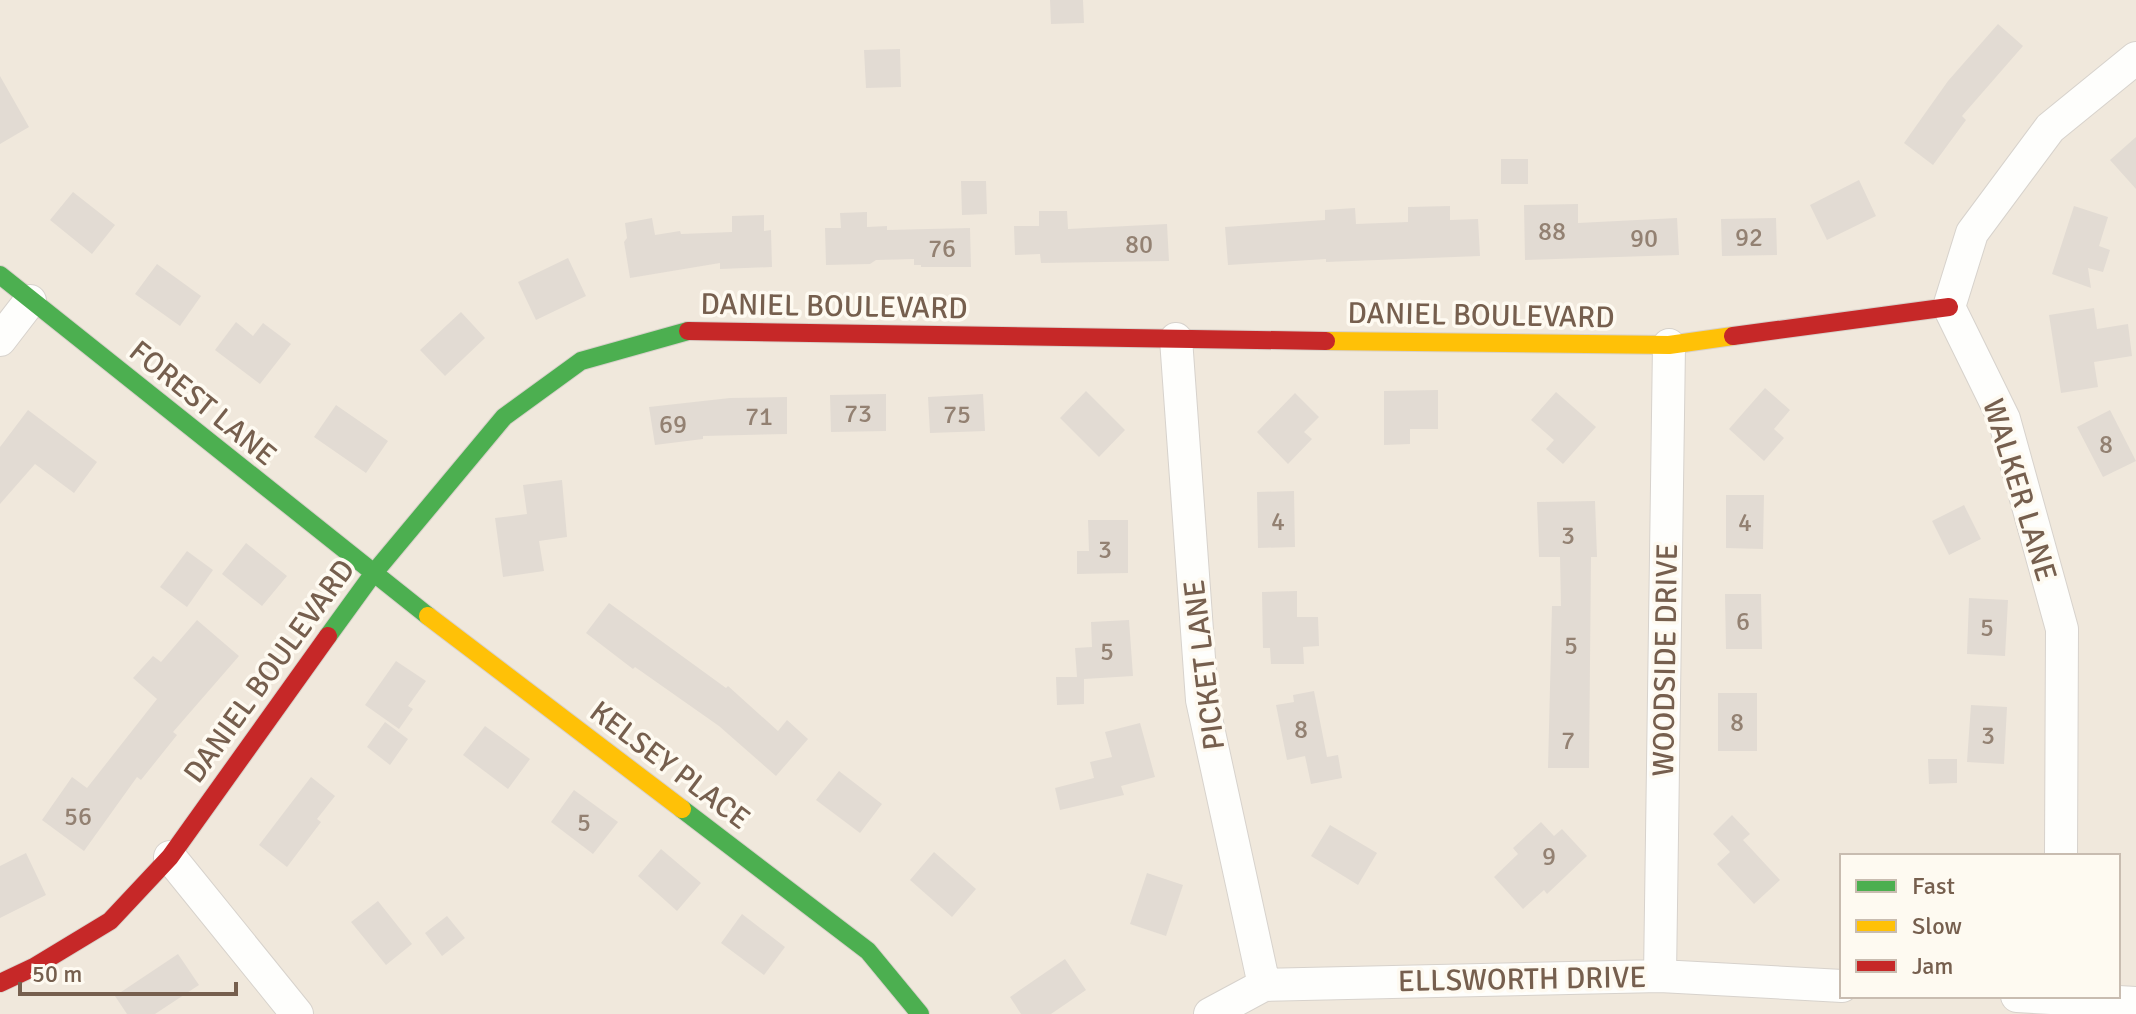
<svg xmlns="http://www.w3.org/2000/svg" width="2136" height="1014" viewBox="0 0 2136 1014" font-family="Signika,sans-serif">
	<rect width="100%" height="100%" fill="#f8f5ee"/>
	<path fill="#f0e8dc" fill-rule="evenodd" d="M0 0H2136V1014H0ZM1842 856H2118V996H1842Z"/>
	<path fill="#e2dbd3" d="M1050 0H1083L1084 23 1051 24Z
		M1998 24 2023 46 1962 116 1966 120 1933 165 1904 143 1948 81Z
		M900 49 901 87 866 88 864 50Z
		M0 76 29 127 0 144Z
		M2136 137V189L2110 160Z
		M1501 159H1528V184H1501Z
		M1859 180 1876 216 1827 240 1810 205Z
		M961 181H986L987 214 962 215Z
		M73 192 115 225 92 254 50 220Z
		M1578 204V223L1677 218 1679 255 1525 260 1524 205Z
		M1450 206V220L1478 219 1480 256 1326 262V259L1228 265 1225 227 1325 220V210L1355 208 1356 224 1408 222V207Z
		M2074 206 2108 217 2099 246 2110 250 2103 272 2088 268 2091 288 2052 274Z
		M1039 211H1067L1068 229 1167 224 1169 261 1041 263 1040 254 1015 255 1014 226H1039Z
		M867 212V227L887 226V230L970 228 971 267H921V265H914V259L876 260 870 264 826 265 825 228H841L840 213Z
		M764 215V231L771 230 772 267 720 269V263L630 278 624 242 627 238 625 223 652 218 655 235 680 231 681 234 732 232V216Z
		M1776 218 1777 255 1722 256 1721 219Z
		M568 258 586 296 536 320 518 282Z
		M157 264 201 296 180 326 135 294Z
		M2094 308 2097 329 2128 324 2132 356 2094 362 2098 387 2061 393 2049 315Z
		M461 312 485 338 445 376 420 350Z
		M236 322 253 336 263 323 291 344 260 384 215 350Z
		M1765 388 1790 410 1774 429 1784 438 1764 461 1729 429Z
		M1438 390V429H1410V444L1384 445V391Z
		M1086 391 1125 430 1099 457 1060 418Z
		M1556 392 1596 427 1563 464 1546 449 1554 440 1531 420Z
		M1295 393 1319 417 1304 432 1312 439 1288 464 1257 432Z
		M886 394V431L831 432 830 395Z
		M983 394 985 431 930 433 928 397Z
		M787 397V434L703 436V439L655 445 649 407 730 398Z
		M336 405 388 441 366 473 314 437Z
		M28 410 97 462 74 493 35 464 0 504V447Z
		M2110 410 2136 461 2103 477 2077 427Z
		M562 480 567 537 539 541 544 571 503 577 495 518 527 514 523 485Z
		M1294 491 1295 547 1258 548 1257 492Z
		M1726 495H1764L1763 549 1726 548Z
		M1595 501 1597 557H1591L1589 768H1548L1552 606H1561L1560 557H1539L1537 502Z
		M1964 505 1981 539 1949 555 1932 521Z
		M1088 520H1128V573L1077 574V551H1089Z
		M246 543 287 576 262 606 222 574Z
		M187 551 213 570 187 607 160 587Z
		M1297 591V617H1318L1319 646 1303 647 1304 664H1271L1270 648H1263L1262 592Z
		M1725 594H1761L1762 649H1726Z
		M1969 598 2008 600 2005 656 1967 654Z
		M609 603 726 688 728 686 778 731 787 720 808 739 776 776 719 726 635 667 633 669 586 633Z
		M197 620 239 656 173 732 177 735 141 780 137 777 84 851 42 820 72 777 87 788 157 699 133 678 153 656 161 662Z
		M1129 620 1133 676 1084 679V704L1057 705 1056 677H1077L1075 648 1092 647 1091 622Z
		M396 661 426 681 408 706 413 709 399 729 365 705Z
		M1314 691 1327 757 1338 755 1342 778 1311 784 1305 756 1287 760 1276 705 1294 702 1293 695Z
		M1718 693H1757V751H1718Z
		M1971 705 2007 707 2004 764 1967 762Z
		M385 722 408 739 390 765 367 747Z
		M1140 723 1155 777 1121 786 1124 795 1060 810 1055 788 1094 778 1090 762 1112 757 1105 732Z
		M485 726 530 759 508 789 463 755Z
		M1928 759H1957V783L1929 784Z
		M839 771 882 804 860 833 816 800Z
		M311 777 335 796 317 819 321 822 287 867 259 845Z
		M574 790 618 822 593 854 551 822Z
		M1732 815 1750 834 1743 840 1780 880 1754 904 1717 864 1730 852 1713 834Z
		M1541 822 1554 836 1562 829 1587 856 1547 894 1544 890 1523 909 1494 877 1518 854 1513 848Z
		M1330 825 1377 853 1358 885 1311 856Z
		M661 849 701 883 677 911 638 876Z
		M934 852 976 889 952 917 910 880Z
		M26 853 46 895 0 918V866Z
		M1147 873 1183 885 1166 936 1130 924Z
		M378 901 412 944 386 965 351 922Z
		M742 914 785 947 764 975 721 943Z
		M447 916 465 938 442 956 425 933Z
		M178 954 199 985 155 1014H127L115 996Z
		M1065 959 1086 990 1051 1014H1021L1010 997Z"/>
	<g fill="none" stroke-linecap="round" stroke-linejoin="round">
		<defs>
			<path id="street" d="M1176 339 1202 700 1264 985
				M0 340 30 301
				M2061 856 2062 629 2004 419 1949 307 1972 233 2050 128 2136 58
				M170 857 297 1014
				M1660 976 1669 345
				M2017 996 2136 1003
				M1210 1014 1264 985 1660 976 1842 986"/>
			<path id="fast" d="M0 275 428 616
				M328 636 373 574 504 417 581 361 688 331
				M682 809 868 951 920 1014"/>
			<path id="slow" d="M1326 341 1669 345 1733 336
				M428 616 682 809"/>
			<path id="jam" d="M688 331 1326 341
				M1733 336 1949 307
				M0 983 34 967 110 921 170 857 328 636"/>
		</defs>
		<use href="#street" stroke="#d7d2cc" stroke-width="34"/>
		<use href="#fast" stroke="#d8d1ca" stroke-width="20"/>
		<use href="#slow" stroke="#d8d1ca" stroke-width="20"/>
		<use href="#jam" stroke="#d8d1ca" stroke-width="20"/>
		<use href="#street" stroke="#fefefc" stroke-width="32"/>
		<use href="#fast" stroke="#4caf50" stroke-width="18"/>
		<use href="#slow" stroke="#ffc107" stroke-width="18"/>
		<use href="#jam" stroke="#c62828" stroke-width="18"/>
	</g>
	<g text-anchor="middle" stroke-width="7" stroke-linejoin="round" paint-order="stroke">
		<g font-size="26" fill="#938172">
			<text x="1552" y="240">88</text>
			<text x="1749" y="246">92</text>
			<text x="1644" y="247">90</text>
			<text x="1139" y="253">80</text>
			<text x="942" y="257">76</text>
			<text x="858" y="422">73</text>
			<text x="957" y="423">75</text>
			<text x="759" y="425">71</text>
			<text x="673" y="433">69</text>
			<text x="2106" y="453">8</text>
			<text x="1278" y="530">4</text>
			<text x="1745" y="531">4</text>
			<text x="1568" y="544">3</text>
			<text x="1105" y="558">3</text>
			<text x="1743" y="630">6</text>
			<text x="1987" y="636">5</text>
			<text x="1571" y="654">5</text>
			<text x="1107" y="660">5</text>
			<text x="1737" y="731">8</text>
			<text x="1301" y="738">8</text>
			<text x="1988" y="744">3</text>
			<text x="1568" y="749">7</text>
			<text x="78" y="825">56</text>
			<text x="584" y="831">5</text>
			<text x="1549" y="865">9</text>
		</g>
		<g font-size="30" fill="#765f4e" stroke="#fefaf1">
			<text transform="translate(834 306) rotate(1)" y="10">DANIEL BOULEVARD</text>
			<text transform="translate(1481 315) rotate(1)" y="10">DANIEL BOULEVARD</text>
			<text transform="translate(203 403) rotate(39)" y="10">FOREST LANE</text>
			<text transform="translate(2020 490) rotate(73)" y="10">WALKER LANE</text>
			<text transform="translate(1665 660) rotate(-89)" y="10">WOODSIDE DRIVE</text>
			<text transform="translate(1204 665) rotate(-97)" y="10">PICKET LANE</text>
			<text transform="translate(269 671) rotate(-54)" y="10">DANIEL BOULEVARD</text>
			<text transform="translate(670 765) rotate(37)" y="10">KELSEY PLACE</text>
			<text transform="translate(1522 979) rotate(-1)" y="10">ELLSWORTH DRIVE</text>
		</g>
	</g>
	<rect x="1840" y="854" width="280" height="144" fill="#fefaf1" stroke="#c8bcb0" stroke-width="2"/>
	<rect x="1856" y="880" width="40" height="12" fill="#4caf50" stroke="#c8bcb0" stroke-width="2"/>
	<text x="1912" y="894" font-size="24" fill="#765f4e">Fast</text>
	<rect x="1856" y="920" width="40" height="12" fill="#ffc107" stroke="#c8bcb0" stroke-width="2"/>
	<text x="1912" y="934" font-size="24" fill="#765f4e">Slow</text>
	<rect x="1856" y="960" width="40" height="12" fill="#c62828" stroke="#c8bcb0" stroke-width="2"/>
	<text x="1912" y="974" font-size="24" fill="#765f4e">Jam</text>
	<path d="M20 982v12h216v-12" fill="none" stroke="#765f4e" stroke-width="4"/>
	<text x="32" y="982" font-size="24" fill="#765f4e" stroke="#fefaf1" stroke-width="6" paint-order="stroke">50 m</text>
</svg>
